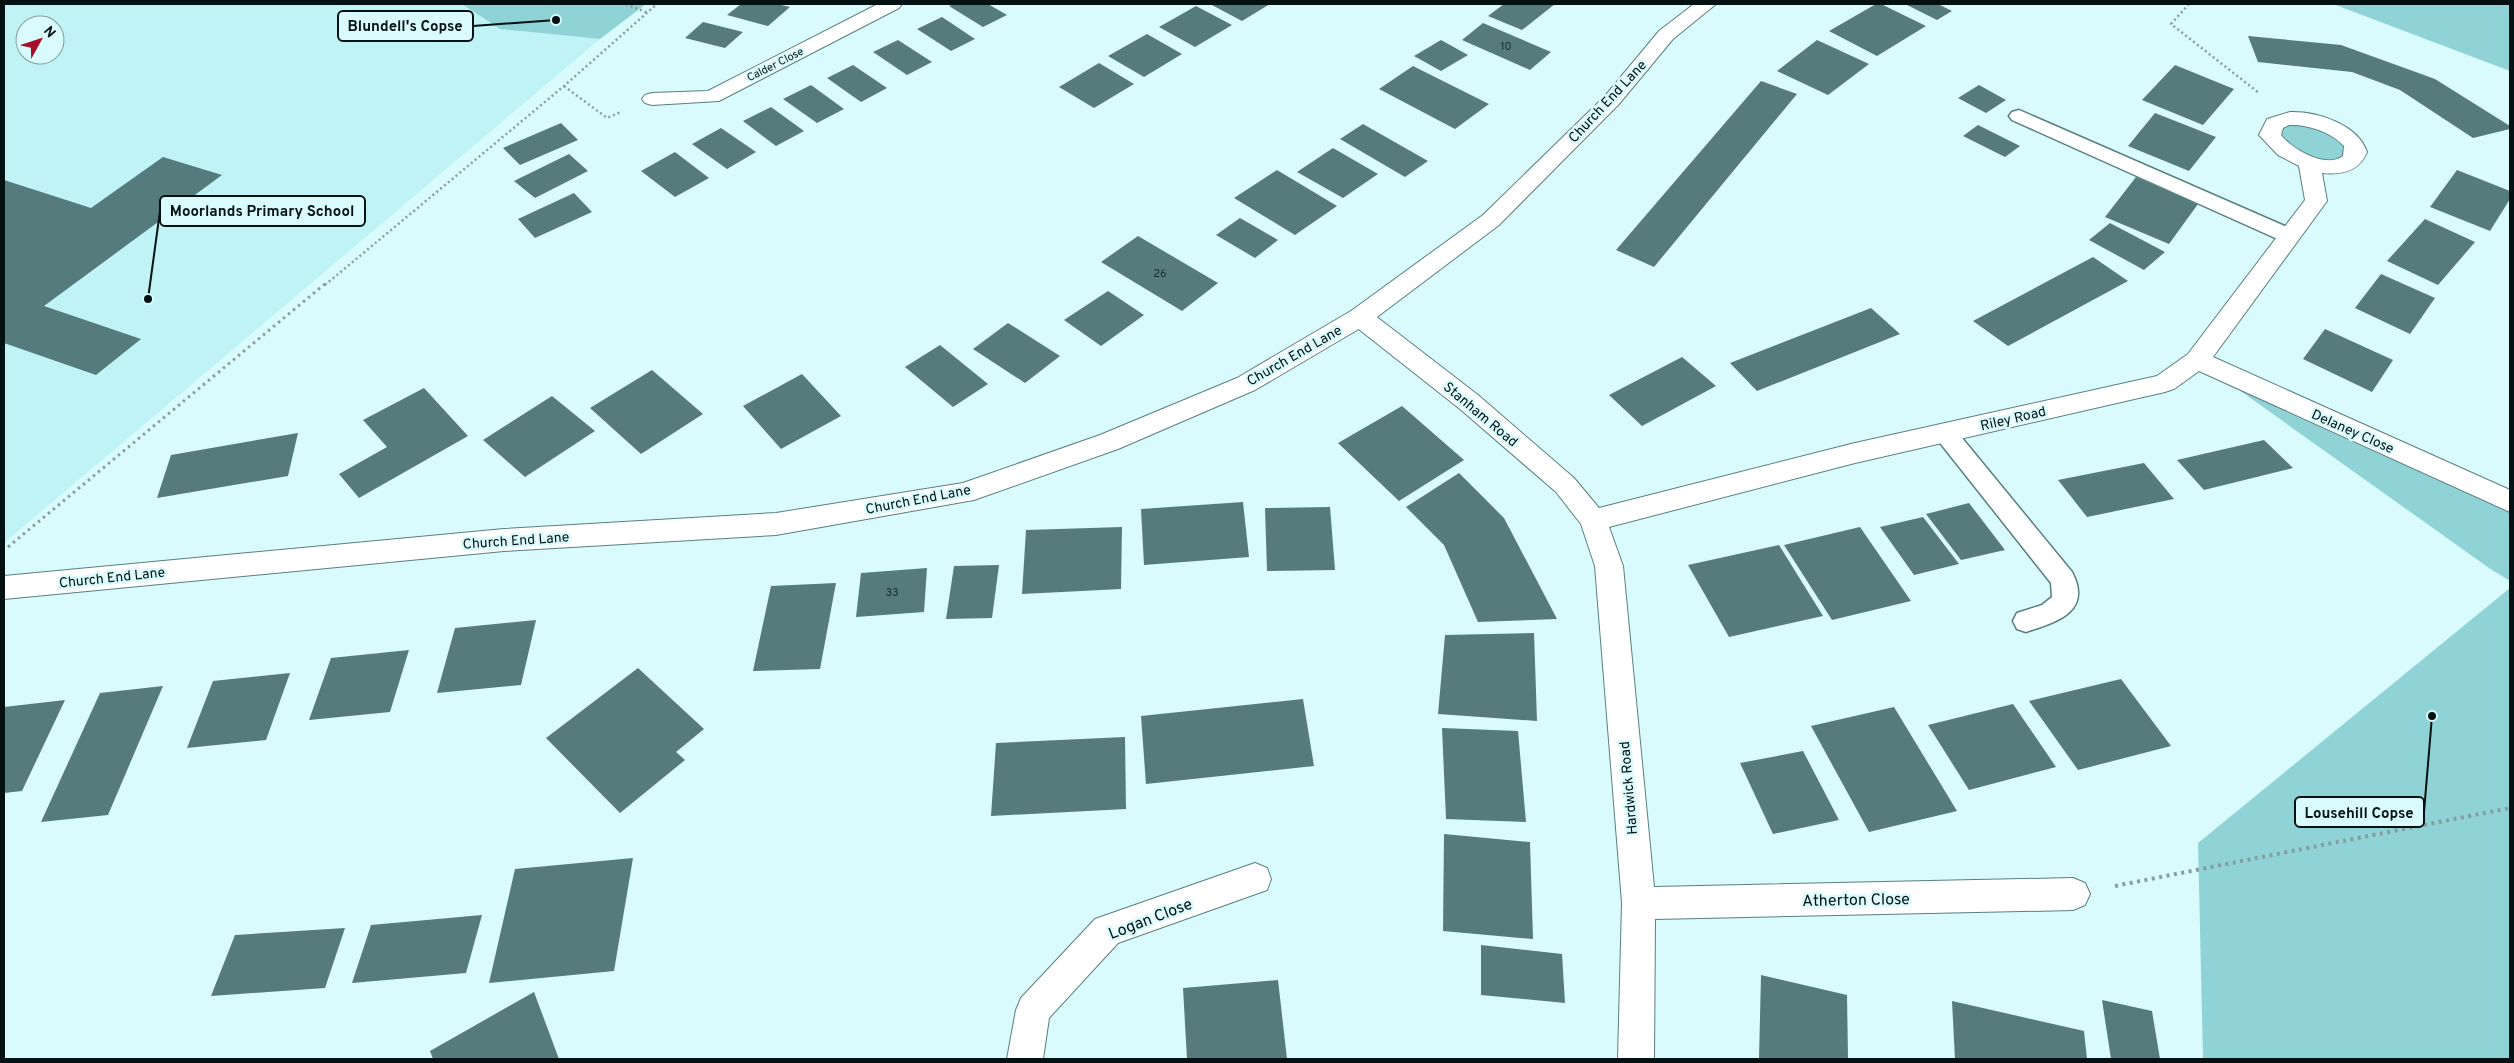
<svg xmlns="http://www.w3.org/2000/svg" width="2514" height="1063" viewBox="0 0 2514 1063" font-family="Overpass,sans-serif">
	<rect width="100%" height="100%" fill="#dafbfd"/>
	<path fill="#bff3f6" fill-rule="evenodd" d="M4 4H462L500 29 600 39 4 543ZM25 25H55V55H25Z"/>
	<path fill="#8fd3d7" d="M462 4H646L600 39 500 29Z
		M2333 4H2510V71Z
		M2279 121 2340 132 2353 159 2318 165 2270 129Z
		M2197 360 2510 502V581L2489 568Z
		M2510 588V1059H2203L2198 843Z"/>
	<path fill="#557b7d" d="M741 4H777L790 7 768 26 727 15Z
		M954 4H988L1007 15 983 27 949 6Z
		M1210 4H1270L1242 21Z
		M1504 4H1555L1522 30 1488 16Z
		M1876 4H1881L1926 26 1877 56 1829 31Z
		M1905 4H1938L1952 11 1937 20Z
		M1196 6 1232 25 1195 47 1159 27Z
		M942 17 975 39 951 51 917 29Z
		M703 22 743 32 725 48 685 38Z
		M1483 23 1551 52 1530 70 1462 40Z
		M1147 34 1182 54 1144 77 1108 56Z
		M2248 36 2341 45 2435 79 2510 126V129L2473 138 2400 90 2352 72 2258 62Z
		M898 40 932 62 907 75 873 52Z
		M1441 40 1468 55 1441 71 1414 56Z
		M1817 40 1869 64 1828 95 1777 71Z
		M1099 63 1134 84 1094 108 1059 87Z
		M853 65 887 88 861 102 827 78Z
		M2175 65 2234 89 2203 125 2142 100Z
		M1413 66 1489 104 1455 129 1379 89Z
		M1761 81 1797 94 1654 267 1616 250Z
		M811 85 844 109 817 123 783 99Z
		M1979 85 2006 100 1986 113 1958 98Z
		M771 107 804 131 776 146 743 121Z
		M2155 113 2216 137 2189 171 2128 146Z
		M561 123 578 140 520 165 503 148Z
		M1363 124 1428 161 1405 177 1340 139Z
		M1978 125 2020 146 2005 157 1963 136Z
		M721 128 756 152 727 169 692 144Z
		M1333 148 1378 174 1343 198 1297 172Z
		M675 152 709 178 675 197 641 171Z
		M569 154 588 171 535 198 514 181Z
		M163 157 222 175 44 306 141 339 96 375 4 343V180L91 208Z
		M1277 170 1337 206 1295 235 1234 198Z
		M2457 170 2510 191V199L2490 231 2430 207Z
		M2136 177 2198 204 2169 244 2105 217Z
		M574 193 592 212 535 238 518 219Z
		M1240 218 1278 240 1255 258 1216 235Z
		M2425 219 2475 242 2438 285 2387 261Z
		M2110 223 2165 252 2144 270 2089 240Z
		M1138 236 1218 283 1182 311 1101 262Z
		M2093 257 2128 281 2008 346 1973 321Z
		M2381 274 2435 298 2410 334 2355 308Z
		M1108 291 1144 315 1101 346 1064 320Z
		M1871 308 1900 334 1757 391 1730 363Z
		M1008 323 1060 356 1025 383 973 349Z
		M2325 329 2393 360 2372 392 2303 359Z
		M940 345 988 384 953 407 905 367Z
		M1682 357 1716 386 1642 426 1609 395Z
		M652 370 703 414 641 454 590 408Z
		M802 374 841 416 781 449 743 406Z
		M424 388 468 436 359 498 339 474 387 447 363 420Z
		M552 396 595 431 525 477 483 440Z
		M1402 406 1464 460 1399 501 1338 443Z
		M298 433 288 476 157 498 171 455Z
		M2264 440 2293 468 2204 490 2177 460Z
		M2144 463 2174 499 2087 517 2058 480Z
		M1459 473 1504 518 1557 619 1478 622 1444 545 1406 507Z
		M1243 502 1249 557 1144 565 1141 509Z
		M1969 503 2005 550 1961 560 1926 514Z
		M1330 507 1335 570 1267 571 1265 508Z
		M1923 517 1959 564 1914 575 1880 527Z
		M1122 527 1121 589 1022 594 1026 530Z
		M1860 527 1911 601 1832 620 1784 545Z
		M1779 545 1823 616 1729 637 1688 565Z
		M999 565 992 618 946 619 954 566Z
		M927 568 924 612 856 617 861 573Z
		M836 583 820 669 753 671 771 586Z
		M536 620 521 685 437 693 455 628Z
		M1534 633 1537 721 1438 714 1445 635Z
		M409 650 390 712 309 720 331 658Z
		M638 668 704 729 676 752 685 760 620 813 546 738Z
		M290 673 266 740 187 748 213 681Z
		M2121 679 2171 746 2078 770 2029 701Z
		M163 686 108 815 41 822 100 693Z
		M1303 699 1314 766 1146 784 1141 716Z
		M65 700 22 791 4 793V707Z
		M2013 704 2056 767 1969 790 1928 725Z
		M1894 707 1957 811 1869 832 1811 726Z
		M1442 728 1518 731 1526 822 1446 819Z
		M1125 737 1126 809 991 816 996 743Z
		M1803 751 1839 820 1773 834 1740 763Z
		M1444 834 1530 842 1533 939 1443 931Z
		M633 858 614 971 489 983 515 869Z
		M482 915 466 973 352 983 371 925Z
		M345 928 325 988 211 996 235 935Z
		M1481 945 1562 954 1565 1003 1481 995Z
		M1761 975 1847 995 1848 1059H1759Z
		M1278 980 1287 1059H1187L1183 988Z
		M534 992 559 1059H433L430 1051Z
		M2102 1000 2152 1011 2160 1059H2111Z
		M1952 1001 2084 1031 2087 1059H1955Z"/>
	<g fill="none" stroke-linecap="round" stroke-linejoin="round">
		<defs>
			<path id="service" d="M2019 110 2296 231 2299 236 2296 241 2289 243 2282 241 2012 120 2009 116 2012 112Z
				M1945 424 1953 427 2072 572C2093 612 2056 622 2026 632L2017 629 2013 621 2017 613 2042 605 2052 597 2051 583 1937 439 1933 433 1937 427Z"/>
			<path id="minor" d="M878 4H902L899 8 719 101 652 105 645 103 642 99 645 95 652 93 708 91Z
				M2290 112C2316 111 2358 124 2367 152 2359 172 2341 175 2322 173L2327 201 2213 357 2510 490V512L2199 371 2174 389 2165 392 1855 463 1609 527 1623 566 1654 887 2073 878 2085 883 2090 894 2085 905 2073 910 1655 919 1654 1059H1618L1622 903 1595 566 1581 524 1556 492 1460 409 1351 323 1348 317 1351 311 1360 309 1369 311 1478 395 1574 478 1599 508 1855 443 2157 376 2188 354 2305 200 2299 166 2278 155 2259 135 2267 119ZM2289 125C2307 124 2331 132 2344 146L2343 156C2326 169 2293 150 2281 135L2283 128Z
				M1255 863 1267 868 1271 879 1267 890 1118 943 1049 1018 1043 1059H1007L1016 1010 1021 998 1095 919Z"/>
			<path id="tertiary" d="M1694 4H1716L1673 39 1619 104 1499 225 1369 323 1255 390 1118 449 974 500 776 535 504 551 4 599V576L504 529 776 513 963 483 1100 435 1237 378 1351 311 1483 215 1605 96 1659 31Z"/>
		</defs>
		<use href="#service" stroke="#597f81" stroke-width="3"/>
		<use href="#minor" stroke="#597f81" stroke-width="2"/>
		<use href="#tertiary" stroke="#597f81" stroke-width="2"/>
		<path stroke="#849d9f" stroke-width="2.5" stroke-dasharray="2 3" stroke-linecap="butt" d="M626 4 648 13
			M2189 4 2171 24 2259 93
			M564 86 607 118 621 112
			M325 285 564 86 657 4"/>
		<path stroke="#849d9f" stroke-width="3" stroke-dasharray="2.5 4" stroke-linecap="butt" d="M8 547 326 283"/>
		<path stroke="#849d9f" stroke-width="4" stroke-dasharray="3 4.5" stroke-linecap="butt" d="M2115 886 2510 808"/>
		<use href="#service" fill="#fff" fill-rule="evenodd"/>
		<use href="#minor" fill="#fff" fill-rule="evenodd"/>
		<use href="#tertiary" fill="#fff" fill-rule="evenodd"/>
	</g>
	<g text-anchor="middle" stroke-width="5" stroke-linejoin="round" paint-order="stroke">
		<g font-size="11" fill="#182c2d">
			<text x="1506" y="50">10</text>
			<text x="1160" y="277">26</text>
			<text x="892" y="596">33</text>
		</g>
		<g font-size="11" fill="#031112" stroke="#dafbfd">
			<text transform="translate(775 64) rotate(-27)" y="4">Calder Close</text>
		</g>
		<g font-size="14" fill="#031112" stroke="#dafbfd">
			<text transform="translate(1607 101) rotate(-47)" y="5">Church End Lane</text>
			<text transform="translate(1294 355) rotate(-30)" y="5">Church End Lane</text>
			<text transform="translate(1481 414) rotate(40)" y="5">Stanham Road</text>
			<text transform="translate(2013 418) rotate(-13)" y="5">Riley Road</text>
			<text transform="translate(2353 431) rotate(24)" y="5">Delaney Close</text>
			<text transform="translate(918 499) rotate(-11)" y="5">Church End Lane</text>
			<text transform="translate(516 540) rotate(-4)" y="5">Church End Lane</text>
			<text transform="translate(112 577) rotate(-6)" y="5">Church End Lane</text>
			<text transform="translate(1628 788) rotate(-95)" y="5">Hardwick Road</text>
		</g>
		<g font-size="16" fill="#031112" stroke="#dafbfd">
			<text transform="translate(1856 899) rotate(-1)" y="6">Atherton Close</text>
			<text transform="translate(1150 918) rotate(-21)" y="6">Logan Close</text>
		</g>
	</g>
	<path fill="none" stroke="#031112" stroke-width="2" d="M556 20L473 26M148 299L160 211M2432 716L2424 812"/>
	<g fill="#031112" stroke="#dafbfd" stroke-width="2">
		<circle cx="556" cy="20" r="5"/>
		<circle cx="148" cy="299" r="5"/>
		<circle cx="2432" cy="716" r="5"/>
	</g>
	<g fill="#dafbfd" stroke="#031112" stroke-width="2">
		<rect x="338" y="11" width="135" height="30" rx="5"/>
		<rect x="160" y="196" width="205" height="30" rx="5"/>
		<rect x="2295" y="797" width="129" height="30" rx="5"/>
	</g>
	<g font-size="15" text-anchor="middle" font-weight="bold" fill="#031112">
		<text x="405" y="31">Blundell's Copse</text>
		<text x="262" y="216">Moorlands Primary School</text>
		<text x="2359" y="818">Lousehill Copse</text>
	</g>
	<rect width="2514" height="1063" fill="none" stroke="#031112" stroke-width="10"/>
	<g transform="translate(40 40) rotate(50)"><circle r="24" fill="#dafbfd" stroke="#849d9f"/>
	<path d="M0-4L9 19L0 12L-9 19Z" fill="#a70e2a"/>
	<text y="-8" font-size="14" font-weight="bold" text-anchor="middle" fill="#031112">N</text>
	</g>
</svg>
